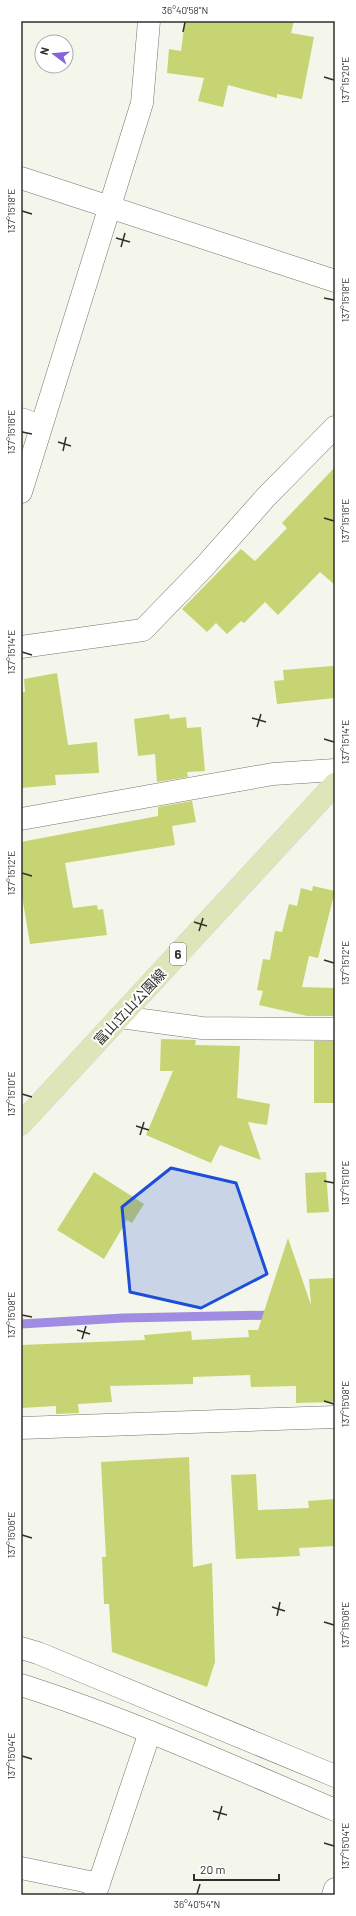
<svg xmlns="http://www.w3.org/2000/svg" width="356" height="1916" viewBox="0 0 356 1916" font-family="Barlow,'Noto Sans JP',sans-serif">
	<rect width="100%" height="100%" fill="#f4f6eb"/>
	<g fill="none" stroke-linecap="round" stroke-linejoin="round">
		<path stroke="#a08de2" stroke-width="9" d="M21 1324 123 1318 274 1315"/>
	</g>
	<path fill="#c7d473" d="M185 21H294L291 33 314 37 302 99 277 94V98L228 85 223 107 198 101 204 78 167 73 169 49 181 51Z
		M335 467V585L320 572 278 615 265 602 244 623 241 621 227 634 216 623 207 632 182 609 241 549 255 561 287 528 282 523Z
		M333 666V668H335V698L277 704 274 681 284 680 283 670Z
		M57 673 68 745 97 742 99 773 55 775 56 785 21 788V692H25L24 679Z
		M169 714 170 719 186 717 187 728 201 727 205 771 187 772 188 777 157 782 155 754 138 756 134 719Z
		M192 801 196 822 172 826 175 845 65 863 73 908 97 905 98 910 103 909 107 935 30 944 21 890V842L158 816V807Z
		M313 886 335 891 318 958 309 956 302 987 335 988V1016H307L259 1005 263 991 257 990 263 959 270 960 275 931 282 932 289 904 297 906 301 888 312 891Z
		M161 1039 196 1040 195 1045 240 1046 237 1098 270 1104 267 1125 248 1122 261 1160 220 1145 211 1163 146 1135 173 1071H160Z
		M314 1041H335V1103H314Z
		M94 1172 144 1204 132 1223 127 1220 104 1259 57 1230Z
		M326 1172 329 1212 307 1213 305 1173Z
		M288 1238 311 1305 309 1279 335 1278V1402L296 1403V1386L251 1387 250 1375 193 1377V1384L110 1386 112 1402 78 1404 79 1413 56 1414V1406L21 1408V1345L145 1340 144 1335 191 1331 192 1340 249 1337 248 1330H258Z
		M189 1457 193 1567 212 1563 215 1662 207 1687 112 1652 109 1604H104L102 1557H106L101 1462Z
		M256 1474 258 1510 309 1508 308 1501 335 1499V1546L299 1548 300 1556 236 1559 231 1475Z"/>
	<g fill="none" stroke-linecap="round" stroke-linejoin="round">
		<defs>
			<path id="minor" d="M21 178 335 281
				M21 419 41 426
				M21 492 142 103 149 21
				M21 647 143 630 204 567 266 497 335 427
				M21 819 273 774 335 770
				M120 1017 202 1028 335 1029
				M21 1428 335 1417
				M21 1868 99 1884
				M95 1895 150 1732"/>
			<path id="tertiary" d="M21 1648 38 1653 335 1776
				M21 1685C128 1719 231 1766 335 1810
				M333 1895 335 1889"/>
			<path id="primary" d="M21 1124 335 784"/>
		</defs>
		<use href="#minor" stroke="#74766d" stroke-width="23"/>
		<use href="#tertiary" stroke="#74766d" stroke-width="23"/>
		<use href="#primary" stroke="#d6d6d5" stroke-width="23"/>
		<use href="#minor" stroke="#fff" stroke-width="22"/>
		<use href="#tertiary" stroke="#fff" stroke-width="22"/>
		<use href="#primary" stroke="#dee5b9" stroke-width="22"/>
	</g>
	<path fill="#1d4ed8" fill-opacity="0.2" stroke="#1d4ed8" stroke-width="3" stroke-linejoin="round" d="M171 1168 236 1183 267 1274 201 1308 130 1292 122 1207Z"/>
	<path fill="none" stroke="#30312d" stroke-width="1.5" d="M183 32 185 22M324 77 334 80M22 211 32 214M116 238 130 242M121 247 125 233M324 298 334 300M22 432 32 434M58 442 71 446M63 451 66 437M324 518 334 521M22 652 32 655M252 718 266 722M257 727 261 714M324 739 334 742M22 873 32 876M194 922 207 926M199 931 203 918M324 960 334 963M22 1094 32 1097M136 1126 149 1130M140 1135 144 1122M324 1181 334 1183M22 1315 32 1317M77 1330 90 1334M82 1339 86 1326M324 1401 334 1404M22 1535 32 1538M272 1607 285 1611M277 1616 280 1602M324 1622 334 1625M22 1756 32 1759M213 1811 227 1815M218 1820 222 1806M324 1843 334 1846M197 1894 200 1884"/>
	<g text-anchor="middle" stroke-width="4" stroke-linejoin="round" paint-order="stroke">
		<rect fill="#fff" stroke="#6e6f6c" stroke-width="1" x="170" y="943" width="16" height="22" rx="3"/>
		<g font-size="13" font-weight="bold" fill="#30312d">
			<text x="178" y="959">6</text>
		</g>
		<g font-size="14" fill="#30312d" stroke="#fff">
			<text transform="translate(130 1007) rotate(-47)" y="5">富山立山公園線</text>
		</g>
	</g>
	<rect width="356" height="1916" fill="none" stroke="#ffffff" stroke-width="44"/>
	<g transform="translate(54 54) rotate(286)"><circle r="19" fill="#ffffff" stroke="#acadab"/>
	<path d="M0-3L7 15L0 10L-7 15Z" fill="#8563de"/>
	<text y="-6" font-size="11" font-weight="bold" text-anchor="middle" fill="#30312d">N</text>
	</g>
	<path d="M194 1874v6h85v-6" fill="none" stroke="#30312d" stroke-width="2"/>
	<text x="200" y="1874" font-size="12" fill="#30312d" stroke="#ffffff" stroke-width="3" paint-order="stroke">20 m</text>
	<rect x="22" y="22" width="312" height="1872" fill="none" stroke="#30312d" stroke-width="1.5"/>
	<g font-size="10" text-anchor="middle" fill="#30312d">
		<text x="185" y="14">36°40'58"N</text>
		<text transform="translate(345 80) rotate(-90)" y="4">137°15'20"E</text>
		<text transform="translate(11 211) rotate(-90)" y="4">137°15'18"E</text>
		<text transform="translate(345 300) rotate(-90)" y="4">137°15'18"E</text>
		<text transform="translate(11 432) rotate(-90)" y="4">137°15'16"E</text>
		<text transform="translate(345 521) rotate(-90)" y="4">137°15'16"E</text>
		<text transform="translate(11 652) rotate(-90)" y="4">137°15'14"E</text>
		<text transform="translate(345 742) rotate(-90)" y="4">137°15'14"E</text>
		<text transform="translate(11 873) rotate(-90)" y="4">137°15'12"E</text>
		<text transform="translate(345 963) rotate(-90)" y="4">137°15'12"E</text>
		<text transform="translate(11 1094) rotate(-90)" y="4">137°15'10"E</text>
		<text transform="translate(345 1183) rotate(-90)" y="4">137°15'10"E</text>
		<text transform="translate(11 1315) rotate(-90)" y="4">137°15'08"E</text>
		<text transform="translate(345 1404) rotate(-90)" y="4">137°15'08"E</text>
		<text transform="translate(11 1535) rotate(-90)" y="4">137°15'06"E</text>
		<text transform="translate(345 1625) rotate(-90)" y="4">137°15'06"E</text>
		<text transform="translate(11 1756) rotate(-90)" y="4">137°15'04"E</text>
		<text transform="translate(345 1846) rotate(-90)" y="4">137°15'04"E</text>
		<text x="197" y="1908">36°40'54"N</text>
	</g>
</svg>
